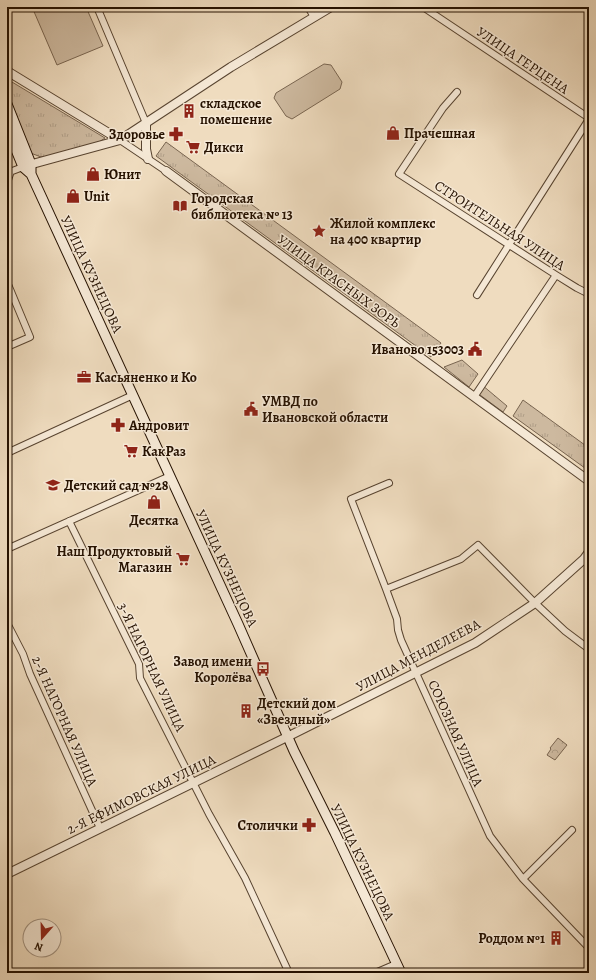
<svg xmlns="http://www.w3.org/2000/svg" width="596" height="980" viewBox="0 0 596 980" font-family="Alegreya,serif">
	<defs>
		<pattern id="grass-tufts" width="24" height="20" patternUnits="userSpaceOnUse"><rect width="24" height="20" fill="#cdb99f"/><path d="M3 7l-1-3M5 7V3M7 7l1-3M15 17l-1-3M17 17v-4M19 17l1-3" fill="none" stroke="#b09e87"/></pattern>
		<pattern id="forest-crowns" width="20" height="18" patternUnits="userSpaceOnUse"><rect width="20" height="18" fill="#cdb99f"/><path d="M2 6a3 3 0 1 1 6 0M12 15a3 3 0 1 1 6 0" fill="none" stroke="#b09e87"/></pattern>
	</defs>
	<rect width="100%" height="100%" fill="#efdcbf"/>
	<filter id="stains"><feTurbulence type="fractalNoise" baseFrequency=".005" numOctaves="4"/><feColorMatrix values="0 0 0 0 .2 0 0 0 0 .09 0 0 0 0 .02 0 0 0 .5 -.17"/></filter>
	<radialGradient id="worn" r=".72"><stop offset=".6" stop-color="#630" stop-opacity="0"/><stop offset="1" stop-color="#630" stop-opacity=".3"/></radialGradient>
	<path fill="url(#grass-tufts)" stroke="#796550" d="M7 79 105 138 90 148 59 155 41 157 28 152 7 99Z
		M166 142 441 343 431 357 156 156Z
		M462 360 478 374 469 387 444 367Z
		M482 385 507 406 503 412 476 392Z
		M523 400 589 448V471L513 416Z"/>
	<path fill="url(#forest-crowns)" stroke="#796550" d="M558 738 567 745 555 760 547 755 551 749 550 748Z"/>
	<path fill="#cdb99f" stroke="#796550" d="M32 7H86L103 46 57 65Z
		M324 64 331 65 342 82 340 89 292 119 286 116 274 98 276 93Z"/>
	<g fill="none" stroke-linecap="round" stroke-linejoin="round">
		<defs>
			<path id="minor" d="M97 7 146 123
				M308 7 314 17
				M423 7 589 118
				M457 92 443 108 399 174 556 275 577 288 589 294
				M120 140 166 171
				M7 173 23 167
				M7 183 11 171
				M7 282 30 337 7 347
				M477 295 589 119
				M474 397 556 275
				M7 453 133 395
				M389 483 351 499 386 589 397 619 398 630 401 640 490 836 523 879 589 948
				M69 521 139 664 140 678 209 814 245 878 289 973
				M7 549 170 476
				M386 589 461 559 478 545 535 603 565 631 589 649
				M7 623 23 654 30 674 100 828
				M7 865 11 872
				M523 879 572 830
				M375 973 396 964"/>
			<path id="tertiary" d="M7 71 120 140
				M146 123V149L148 159
				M25 166 120 140 231 67 331 7
				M166 171 589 481
				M7 874 287 737 475 643 535 603 584 559 589 552"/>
			<path id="secondary" d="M7 104 31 164V174L238 624 294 751 335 833 401 973
				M7 128 23 167 31 174"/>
		</defs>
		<use href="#minor" stroke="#584430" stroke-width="8"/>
		<use href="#tertiary" stroke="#584430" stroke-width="10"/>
		<use href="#secondary" stroke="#251100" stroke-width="11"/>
		<use href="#minor" stroke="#f5e8d5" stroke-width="6"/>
		<use href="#tertiary" stroke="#f5e8d5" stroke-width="8"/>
		<use href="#secondary" stroke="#f5e8d5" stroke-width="9"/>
	</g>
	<defs>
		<symbol id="building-bare" viewBox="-9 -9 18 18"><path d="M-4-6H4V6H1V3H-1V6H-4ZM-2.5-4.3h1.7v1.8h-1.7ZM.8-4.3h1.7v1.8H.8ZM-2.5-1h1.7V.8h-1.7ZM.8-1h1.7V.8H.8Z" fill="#8f2418" stroke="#f5e8d5" stroke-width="2.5" paint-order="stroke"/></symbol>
		<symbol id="shop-bare" viewBox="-9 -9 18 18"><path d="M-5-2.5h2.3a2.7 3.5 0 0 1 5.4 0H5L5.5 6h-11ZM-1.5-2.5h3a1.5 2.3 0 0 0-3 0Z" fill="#8f2418" stroke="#f5e8d5" stroke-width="2.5" paint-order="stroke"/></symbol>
		<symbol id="pharmacy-bare" viewBox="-9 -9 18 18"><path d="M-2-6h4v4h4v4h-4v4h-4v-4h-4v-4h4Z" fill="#8f2418" stroke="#f5e8d5" stroke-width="2.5" paint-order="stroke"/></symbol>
		<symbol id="supermarket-bare" viewBox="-9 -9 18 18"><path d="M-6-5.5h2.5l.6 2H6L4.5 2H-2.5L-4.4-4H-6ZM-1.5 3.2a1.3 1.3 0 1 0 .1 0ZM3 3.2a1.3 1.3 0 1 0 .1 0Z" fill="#8f2418" stroke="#f5e8d5" stroke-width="2.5" paint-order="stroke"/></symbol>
		<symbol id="library-bare" viewBox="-9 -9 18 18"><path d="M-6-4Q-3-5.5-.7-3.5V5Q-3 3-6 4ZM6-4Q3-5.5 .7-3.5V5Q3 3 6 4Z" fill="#8f2418" stroke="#f5e8d5" stroke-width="2.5" paint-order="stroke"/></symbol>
		<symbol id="sight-bare" viewBox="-9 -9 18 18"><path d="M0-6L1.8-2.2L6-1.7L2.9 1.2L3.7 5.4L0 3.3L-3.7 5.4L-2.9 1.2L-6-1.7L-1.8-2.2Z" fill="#8f2418" stroke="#f5e8d5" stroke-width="2.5" paint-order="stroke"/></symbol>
		<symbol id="civic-bare" viewBox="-9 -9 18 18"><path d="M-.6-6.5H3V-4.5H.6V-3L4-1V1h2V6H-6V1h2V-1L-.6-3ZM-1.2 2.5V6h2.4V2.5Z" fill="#8f2418" stroke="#f5e8d5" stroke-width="2.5" paint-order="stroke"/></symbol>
		<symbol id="office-bare" viewBox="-9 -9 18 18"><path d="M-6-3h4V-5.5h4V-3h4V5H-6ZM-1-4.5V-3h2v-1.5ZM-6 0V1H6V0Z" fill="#8f2418" stroke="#f5e8d5" stroke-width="2.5" paint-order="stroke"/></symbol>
		<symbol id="school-bare" viewBox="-9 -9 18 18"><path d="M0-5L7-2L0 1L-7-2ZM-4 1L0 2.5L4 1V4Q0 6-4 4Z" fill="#8f2418" stroke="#f5e8d5" stroke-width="2.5" paint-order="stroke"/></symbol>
		<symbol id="bus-bare" viewBox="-9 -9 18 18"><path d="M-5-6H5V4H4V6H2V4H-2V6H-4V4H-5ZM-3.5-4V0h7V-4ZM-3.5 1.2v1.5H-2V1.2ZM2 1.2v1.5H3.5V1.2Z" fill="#8f2418" stroke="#f5e8d5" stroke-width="2.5" paint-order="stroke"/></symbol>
	</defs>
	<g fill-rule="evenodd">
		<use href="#building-bare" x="179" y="101" width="20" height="20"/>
		<use href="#shop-bare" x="383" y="123" width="20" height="20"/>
		<use href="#pharmacy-bare" x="166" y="124" width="20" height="20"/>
		<use href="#supermarket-bare" x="183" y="137" width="20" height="20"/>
		<use href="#shop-bare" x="83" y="164" width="20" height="20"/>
		<use href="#shop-bare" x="63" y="186" width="20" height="20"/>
		<use href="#library-bare" x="170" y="196" width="20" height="20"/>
		<use href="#sight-bare" x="309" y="221" width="20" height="20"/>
		<use href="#civic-bare" x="465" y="339" width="20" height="20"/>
		<use href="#office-bare" x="74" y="367" width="20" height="20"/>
		<use href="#civic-bare" x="241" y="399" width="20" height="20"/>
		<use href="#pharmacy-bare" x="108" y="415" width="20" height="20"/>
		<use href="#supermarket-bare" x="121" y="441" width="20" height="20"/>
		<use href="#school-bare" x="43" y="475" width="20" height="20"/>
		<use href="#shop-bare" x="144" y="492" width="20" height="20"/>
		<use href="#supermarket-bare" x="173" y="549" width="20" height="20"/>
		<use href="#bus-bare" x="253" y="659" width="20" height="20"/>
		<use href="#building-bare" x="236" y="701" width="20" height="20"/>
		<use href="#pharmacy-bare" x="299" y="815" width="20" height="20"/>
		<use href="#building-bare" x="546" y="928" width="20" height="20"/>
	</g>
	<g text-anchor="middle" stroke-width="3" stroke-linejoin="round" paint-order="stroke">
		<g font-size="14" fill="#251100" stroke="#f5e8d5">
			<text transform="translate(523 60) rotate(34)" y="5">УЛИЦА ГЕРЦЕНА</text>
			<text transform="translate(500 225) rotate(33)" y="5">СТРОИТЕЛЬНАЯ УЛИЦА</text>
			<text transform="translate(92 274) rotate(65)" y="5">УЛИЦА КУЗНЕЦОВА</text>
			<text transform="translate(339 281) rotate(36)" y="5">УЛИЦА КРАСНЫХ ЗОРЬ</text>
			<text transform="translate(227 568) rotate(65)" y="5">УЛИЦА КУЗНЕЦОВА</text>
			<text transform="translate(418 655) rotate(-28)" y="5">УЛИЦА МЕНДЕЛЕЕВА</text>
			<text transform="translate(152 667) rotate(65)" y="5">3-Я НАГОРНАЯ УЛИЦА</text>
			<text transform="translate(65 721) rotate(66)" y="5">2-Я НАГОРНАЯ УЛИЦА</text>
			<text transform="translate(456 733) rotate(66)" y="5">СОЮЗНАЯ УЛИЦА</text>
			<text transform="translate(141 794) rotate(-26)" y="5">2-Я ЕФИМОВСКАЯ УЛИЦА</text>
			<text transform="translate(363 862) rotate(64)" y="5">УЛИЦА КУЗНЕЦОВА</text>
		</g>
		<g font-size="14" font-weight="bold" fill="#251100" stroke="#f5e8d5" text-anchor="start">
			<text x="200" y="108">складское<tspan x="200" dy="16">помешение</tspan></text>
			<text x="404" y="138">Прачешная</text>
			<text x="165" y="139" text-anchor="end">Здоровье</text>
			<text x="204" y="152">Дикси</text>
			<text x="104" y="179">Юнит</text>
			<text x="84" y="201">Unit</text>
			<text x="191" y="203">Городская<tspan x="191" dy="16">библиотека № 13</tspan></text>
			<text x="330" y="228">Жилой комплекс<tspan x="330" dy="16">на 400 квартир</tspan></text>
			<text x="464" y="354" text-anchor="end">Иваново 153003</text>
			<text x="95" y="382">Касьяненко и Ко</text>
			<text x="262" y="406">УМВД по<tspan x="262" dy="16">Ивановской области</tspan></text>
			<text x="129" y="430">Андровит</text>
			<text x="142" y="456">КакРаз</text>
			<text x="64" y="490">Детский сад №28</text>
			<text x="154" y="525" text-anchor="middle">Десятка</text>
			<text x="172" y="556" text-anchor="end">Наш Продуктовый<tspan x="172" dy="16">Магазин</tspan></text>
			<text x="252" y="666" text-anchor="end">Завод имени<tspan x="252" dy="16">Королёва</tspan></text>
			<text x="257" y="708">Детский дом<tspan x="257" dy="16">«Звездный»</tspan></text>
			<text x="298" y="830" text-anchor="end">Столички</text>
			<text x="545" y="943" text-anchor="end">Роддом №1</text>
		</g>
	</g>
	<rect width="596" height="980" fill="none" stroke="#efdcbf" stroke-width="24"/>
	<rect x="8" y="8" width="580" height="964" fill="none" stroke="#251100" stroke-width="2"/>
	<rect x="12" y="12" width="572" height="956" fill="none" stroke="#251100"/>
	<g transform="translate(42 938) rotate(200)"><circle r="19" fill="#f5e8d5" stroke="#a29280"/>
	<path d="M0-3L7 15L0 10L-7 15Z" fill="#8f2418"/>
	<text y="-6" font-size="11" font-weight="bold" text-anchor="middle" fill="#251100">N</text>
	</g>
	<rect width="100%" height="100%" filter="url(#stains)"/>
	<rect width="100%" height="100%" fill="url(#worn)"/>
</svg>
